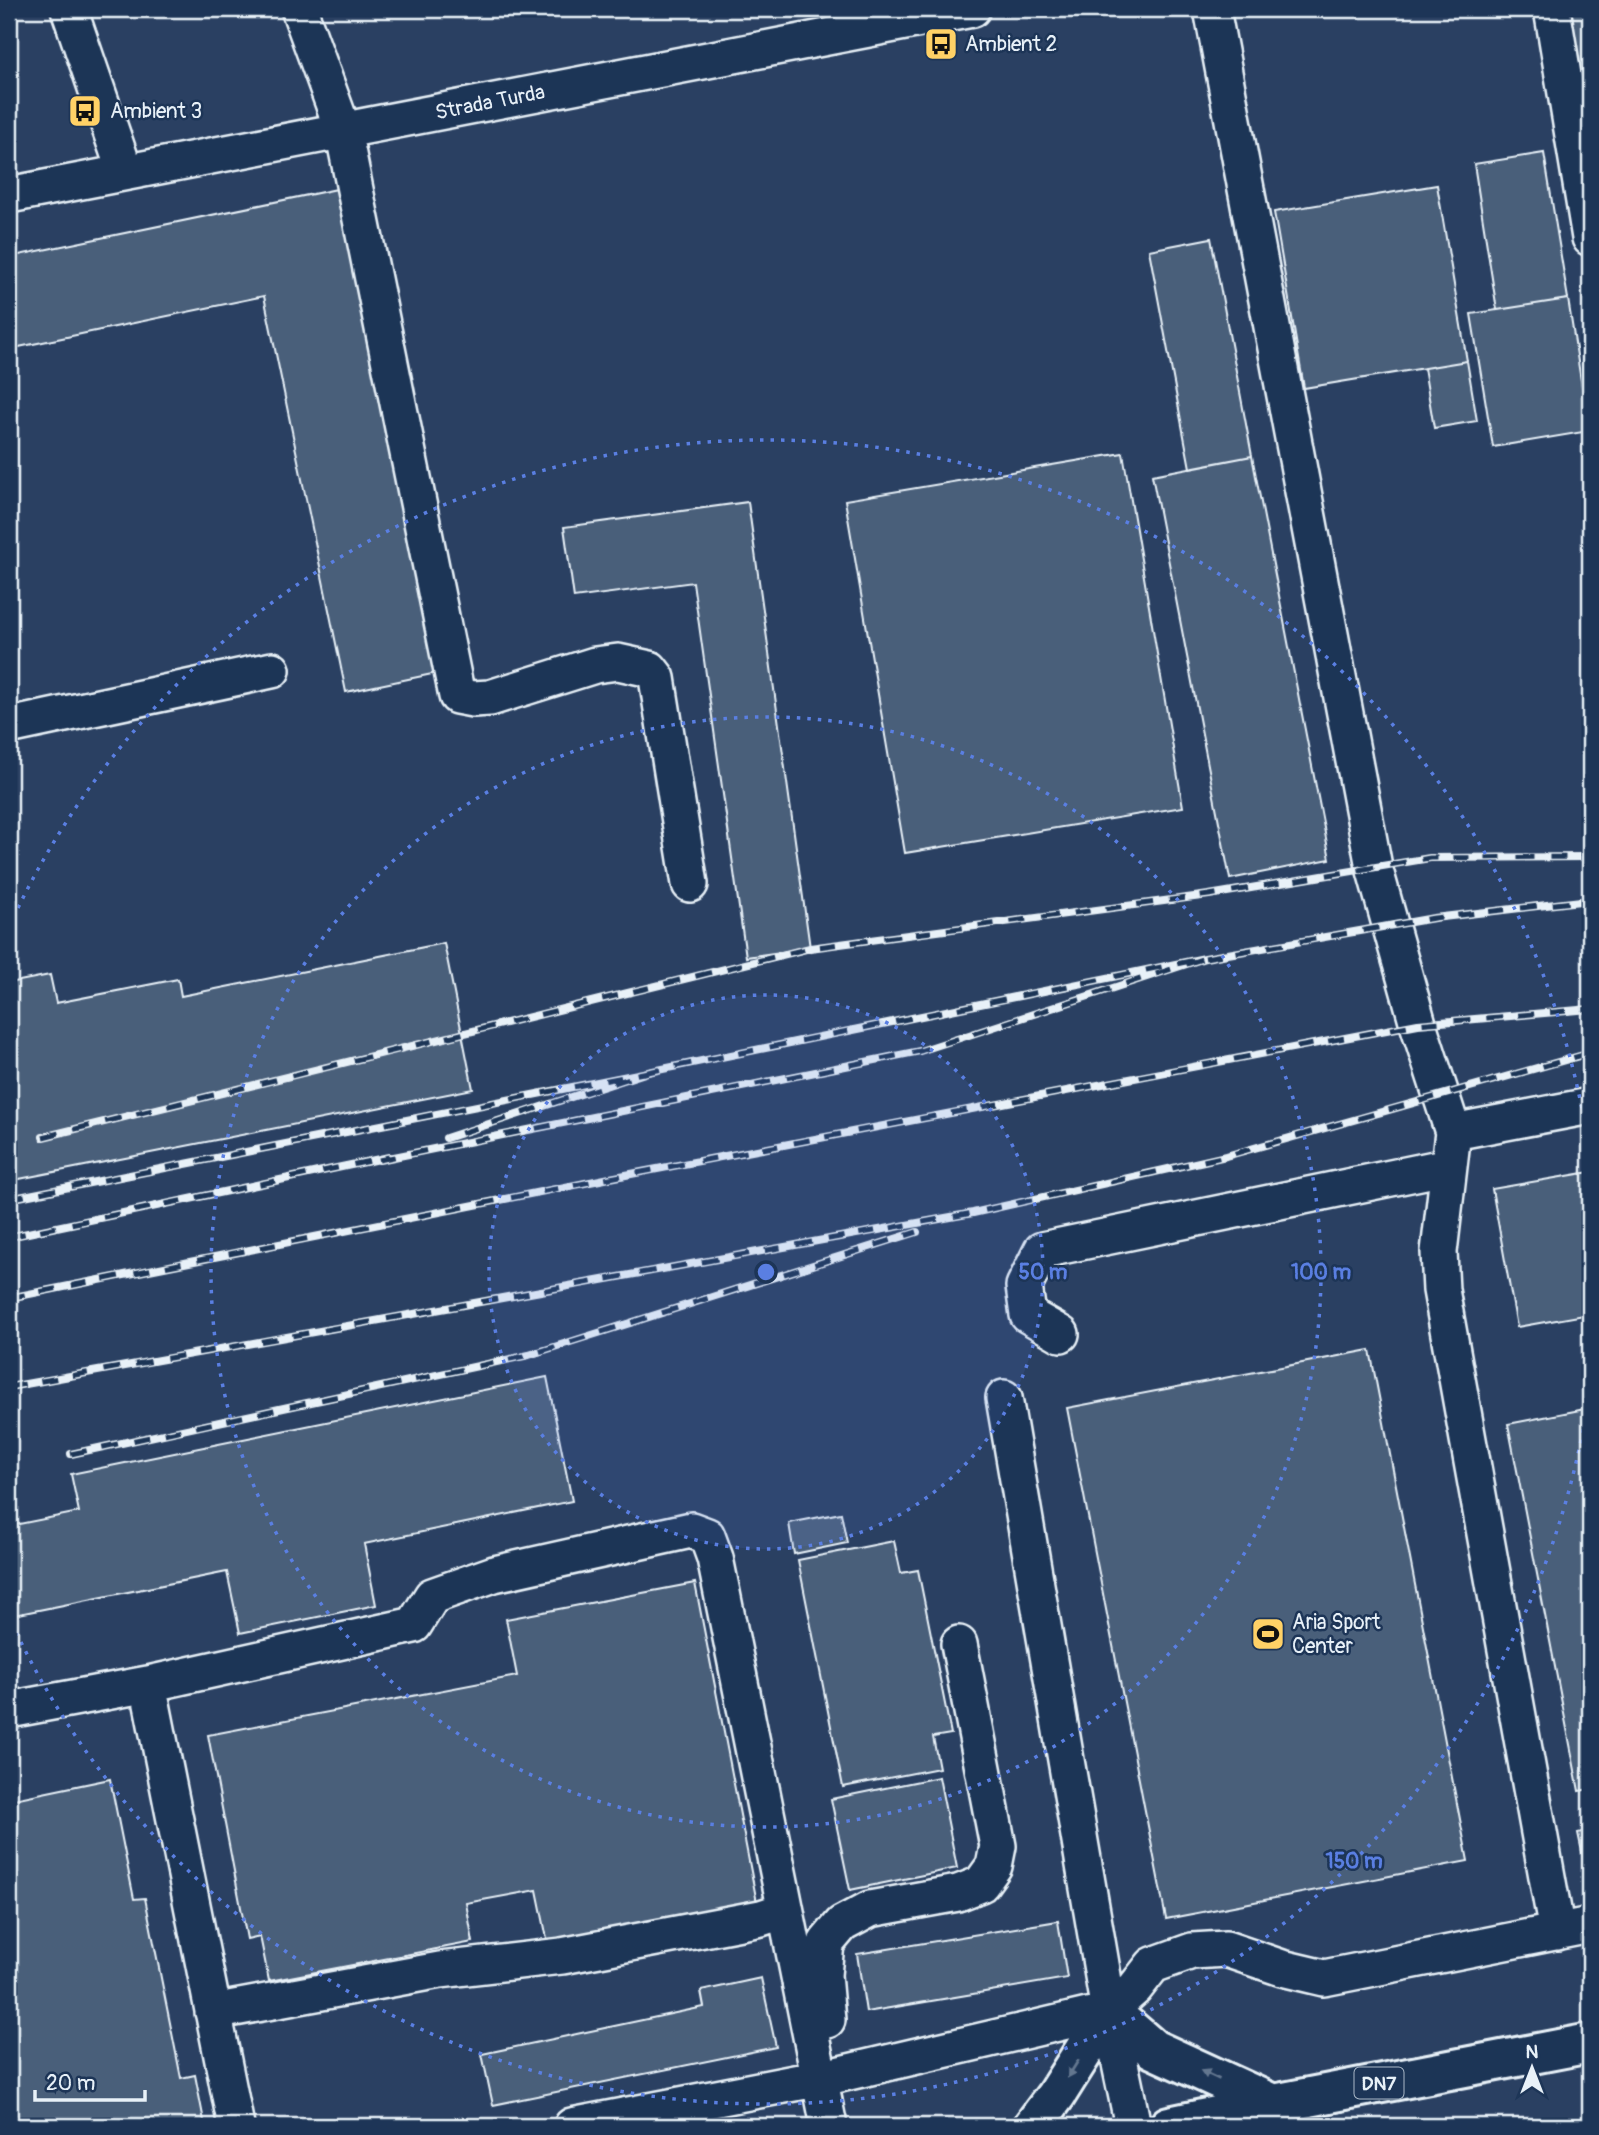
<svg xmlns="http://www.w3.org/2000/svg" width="1599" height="2135" viewBox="0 0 1599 2135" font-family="Pangolin,sans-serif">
	<rect width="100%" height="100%" fill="#1d3557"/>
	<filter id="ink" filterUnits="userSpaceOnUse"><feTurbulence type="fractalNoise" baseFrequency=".0143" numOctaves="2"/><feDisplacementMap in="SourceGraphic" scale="14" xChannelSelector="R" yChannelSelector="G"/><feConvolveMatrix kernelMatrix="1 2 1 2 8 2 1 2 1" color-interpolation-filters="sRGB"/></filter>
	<g filter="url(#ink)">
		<path fill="#2a4162" d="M9 9H1590V2126H9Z"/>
		<path fill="#495e7a" stroke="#e8f1f8" stroke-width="2" d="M1565 9H1590V144Z
			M1544 153 1568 299 1497 310 1474 164Z
			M1437 185 1467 361 1304 388 1274 212Z
			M337 189 437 673 346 692 264 296 9 349V257Z
			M1211 238 1252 456 1190 468 1149 250Z
			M1568 299 1589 431 1493 447 1471 314Z
			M1467 361 1477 421 1434 428 1424 368Z
			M1123 453 1183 807 905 853 845 500Z
			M1252 456 1330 859 1230 879 1152 475Z
			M748 502 810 948 746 957 693 582 574 598 564 527Z
			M444 943 473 1089 9 1181V983L50 975 56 1003 178 979 181 996Z
			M1590 1172V1314L1517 1327 1492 1189Z
			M1370 1350 1468 1861 1166 1919 1067 1408Z
			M547 1377 572 1501 364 1544 376 1605 240 1633 227 1572 9 1616V1526L79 1512 71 1474Z
			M1590 1408V1789L1579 1791 1508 1424Z
			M841 1513 847 1543 794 1554 789 1523Z
			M894 1541 901 1573 918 1570 951 1734 933 1737 939 1768 843 1787 798 1560Z
			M695 1583 760 1918 551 1958 537 1890 466 1903 473 1942 269 1981 260 1936 247 1939 208 1735 517 1676 506 1619Z
			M939 1777 957 1868 850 1890 831 1799Z
			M110 1779 134 1899 145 1898 181 2078 195 2075 205 2126H9V1800Z
			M1590 1830V1879L1588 1880 1578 1833Z
			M1058 1921 1067 1978 866 2012 857 1954Z
			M761 1978 776 2047 493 2105 482 2054 704 2007 701 1991Z"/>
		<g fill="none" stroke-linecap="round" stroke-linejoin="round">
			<defs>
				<path id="minor" d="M69 9 125 172
					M299 9 343 130 457 696 473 699 490 698 595 665 618 662 650 669 657 678 690 884
					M1212 9 1374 867 1418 1024 1453 1132 1439 1252 1441 1290 1557 1932
					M1552 9 1590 238
					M9 195 972 9
					M9 726 272 670
					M1453 1132 1590 1106
					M1061 1334 1028 1315 1024 1286 1042 1250 1449 1166
					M148 1684 414 1625 432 1596 494 1574 691 1530 707 1536 715 1558 829 2126
					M9 1710 148 1684 236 2126
					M213 2012 440 1970 562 1956 761 1918 785 1910
					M827 2020 823 1975 826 1943 842 1924 870 1909 958 1893 981 1884 994 1866 998 1846 959 1644
					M572 2126 836 2075 1109 2011 1004 1398
					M1133 2126 1109 2011 1135 1988 1153 1965 1192 1951 1226 1949 1282 1968 1324 1978 1590 1925"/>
				<path id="major" d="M1033 2126 1056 2095 1109 2011 1153 2049 1273 2104
					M1169 2126 1273 2104 1590 2043"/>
			</defs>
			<use href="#minor" stroke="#e8f1f8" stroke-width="40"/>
			<use href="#major" stroke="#e8f1f8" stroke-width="44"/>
			<use href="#minor" stroke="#1d3557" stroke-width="35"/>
			<use href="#major" stroke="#1d3557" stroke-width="38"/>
			<defs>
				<path id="rail" d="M1205 958 1434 918 1590 900
					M43 1137 810 948 1209 895 1430 858 1590 857
					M379 1160 920 1051 1205 958 648 1072
					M9 1199 648 1072 446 1138
					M9 1237 389 1157
					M9 1298 610 1178 1418 1024 1590 1009
					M9 1387 973 1213 1226 1156 1590 1053
					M71 1454 529 1355 917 1232"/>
			</defs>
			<use href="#rail" stroke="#e8f1f8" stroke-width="8"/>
			<use href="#rail" stroke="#1d3557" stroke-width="5" stroke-dasharray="16" stroke-linecap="butt"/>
		</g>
		<defs><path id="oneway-solid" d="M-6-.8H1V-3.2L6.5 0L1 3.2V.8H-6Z" transform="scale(1.75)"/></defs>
		<g fill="#64778f">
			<use href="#oneway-solid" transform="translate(1073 2069) rotate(122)"/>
			<use href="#oneway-solid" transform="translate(1210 2075) rotate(-155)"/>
		</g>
	</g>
	<circle cx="766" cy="1272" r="277" fill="#5a7fe2" fill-opacity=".12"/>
	<g fill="none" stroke="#5a7fe2" stroke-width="3.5" stroke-dasharray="3.5 7">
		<circle cx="766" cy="1272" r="277"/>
		<circle cx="766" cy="1272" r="555"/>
		<path d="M1590 1388A832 832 0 0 1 9 1617M9 927A832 832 0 0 1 1590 1156"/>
	</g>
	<defs>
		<symbol id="bus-square" viewBox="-11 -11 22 22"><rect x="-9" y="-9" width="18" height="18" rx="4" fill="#ffd166" stroke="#1d3557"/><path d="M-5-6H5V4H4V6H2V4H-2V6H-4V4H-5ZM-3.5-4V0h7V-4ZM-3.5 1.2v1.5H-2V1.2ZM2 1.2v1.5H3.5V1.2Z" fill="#111"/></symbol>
		<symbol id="stadium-square" viewBox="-11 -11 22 22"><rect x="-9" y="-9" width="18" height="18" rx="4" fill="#ffd166" stroke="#1d3557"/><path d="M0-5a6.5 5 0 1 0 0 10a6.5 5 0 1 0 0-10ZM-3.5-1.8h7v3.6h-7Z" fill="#111"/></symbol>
	</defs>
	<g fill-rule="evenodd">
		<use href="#bus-square" x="922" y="25" width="38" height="38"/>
		<use href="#bus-square" x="66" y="92" width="38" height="38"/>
		<use href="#stadium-square" x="1249" y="1615" width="38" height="38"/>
	</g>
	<g text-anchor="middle" stroke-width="5" stroke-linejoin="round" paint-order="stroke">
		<rect fill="#1d3557" stroke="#abb9c8" stroke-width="2" x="1354.5" y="2067.5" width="49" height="31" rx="5"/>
		<g font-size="19" font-weight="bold" fill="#e8f1f8">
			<text x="1379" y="2090">DN7</text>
		</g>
		<g font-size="21" fill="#e8f1f8" stroke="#1d3557" text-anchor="start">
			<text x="965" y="51">Ambient 2</text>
			<text x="110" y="118">Ambient 3</text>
			<text x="1292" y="1629">Aria Sport<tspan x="1292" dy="24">Center</tspan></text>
		</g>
		<g font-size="21" fill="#e8f1f8" stroke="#1d3557">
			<text transform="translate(490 102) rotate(-11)" y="7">Strada Turda</text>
		</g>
	</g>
	<circle cx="766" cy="1272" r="10" fill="#5a7fe2" stroke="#1d3557" stroke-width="3.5"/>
	<g font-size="21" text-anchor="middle" font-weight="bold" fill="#5a7fe2" stroke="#1d3557" stroke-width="5" stroke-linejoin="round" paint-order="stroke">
		<text x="1043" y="1279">50 m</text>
		<text x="1321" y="1279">100 m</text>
		<text x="1354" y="1868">150 m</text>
	</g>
	<rect width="1599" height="2135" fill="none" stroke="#1d3557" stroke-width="35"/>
	<rect x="18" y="18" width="1564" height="2100" fill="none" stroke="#e8f1f8" stroke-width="2.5" filter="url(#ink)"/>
	<g transform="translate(1532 2068)" stroke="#1d3557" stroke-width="5" paint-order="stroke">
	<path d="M0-5L12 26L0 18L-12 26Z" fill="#e8f1f8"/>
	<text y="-10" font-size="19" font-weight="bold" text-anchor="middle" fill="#e8f1f8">N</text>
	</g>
	<path d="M35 2090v10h110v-10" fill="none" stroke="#e8f1f8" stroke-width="3.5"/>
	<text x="46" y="2090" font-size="21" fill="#e8f1f8" stroke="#1d3557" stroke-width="5" paint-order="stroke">20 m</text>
</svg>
